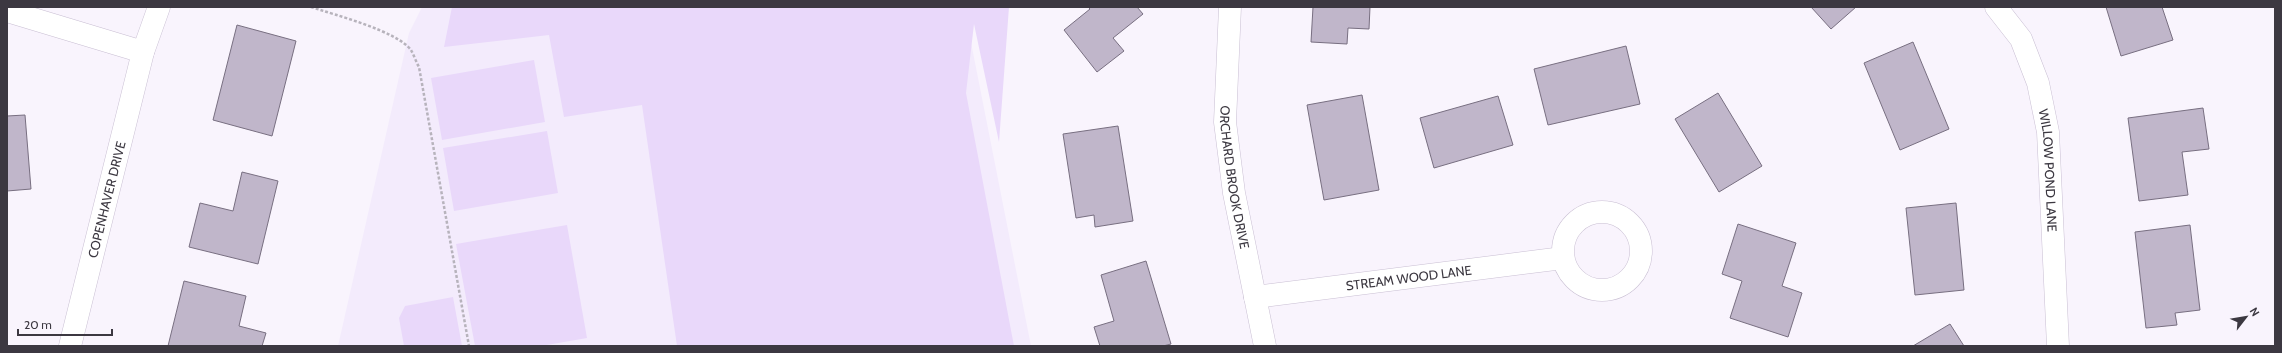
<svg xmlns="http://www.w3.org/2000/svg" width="2282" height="353" viewBox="0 0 2282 353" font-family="Cabin,sans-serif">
	<rect width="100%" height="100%" fill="#f9f4fd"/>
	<path fill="#f3ebfc" d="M422 7H964L1031 346H338L409 33Z"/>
	<path fill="#e9d8fa" d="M452 7H1009L999 142 974 24 966 93 1014 346H677L642 105 564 117 549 35 444 47Z
		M534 60 545 122 442 140 431 78Z
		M547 131 558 193 454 211 443 148Z
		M567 225 587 338 541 346H475L456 244Z
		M453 297 462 346H404L399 318 405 306Z"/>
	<path fill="#c0b6ca" stroke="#786f81" d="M1088 7H1137L1143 14 1113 38 1124 51 1097 72 1064 30 1090 9Z
		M1313 7H1370L1369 29 1348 28 1347 44 1311 42Z
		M1811 7H1856L1831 29Z
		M2106 7H2162L2173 40 2121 56Z
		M237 25 296 41 272 136 213 120Z
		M1913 42 1949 129 1900 150 1864 63Z
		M1626 46 1640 104 1548 125 1534 69Z
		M1718 93 1762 166 1719 192 1675 119Z
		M1362 95 1379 190 1324 200 1307 105Z
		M1498 96 1513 145 1434 168 1420 118Z
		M2203 108 2209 149 2182 152 2188 195 2139 201 2128 118Z
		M25 115 31 189 7 191V116Z
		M1118 126 1133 221 1095 227 1094 215 1076 218 1063 134Z
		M242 172 278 181 258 264 189 247 200 203 233 211Z
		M1956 203 1964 290 1915 295 1906 208Z
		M1738 224 1796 243 1782 286 1802 293 1788 337 1730 318 1742 281 1722 274Z
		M2190 225 2200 310 2175 313 2177 325 2146 328 2135 232Z
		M1146 261 1171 344 1163 346H1100L1094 327 1114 321 1101 275Z
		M184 281 246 296 239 326 266 333 262 346H168Z
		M1950 324 1964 346H1913Z"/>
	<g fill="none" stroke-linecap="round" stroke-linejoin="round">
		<defs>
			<g id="street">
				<path id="s1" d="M1230 7 1225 122 1234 193 1265 346"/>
				<path id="s2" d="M1996 7 2021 39 2038 83 2048 132 2058 346"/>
				<path d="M7 11 143 52"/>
				<circle cx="1602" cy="251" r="39"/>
				<path id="s3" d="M1255 297 1563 258"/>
				<path id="s4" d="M70 346 143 52 159 7"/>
			</g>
		</defs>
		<use href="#street" stroke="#c9bfd3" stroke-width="23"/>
		<path stroke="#b7b3bc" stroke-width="2.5" stroke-dasharray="3 2" stroke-linecap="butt" d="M311 7C335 15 397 31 411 50 414 55 416 62 419 67L469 346"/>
		<use href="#street" stroke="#fff" stroke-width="22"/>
	</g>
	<g text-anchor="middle" stroke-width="3" stroke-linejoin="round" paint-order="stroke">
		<g font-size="13" fill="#3c3841" stroke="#f9f4fd">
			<text dy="5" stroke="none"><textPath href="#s2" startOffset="176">WILLOW POND LANE</textPath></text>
			<text dy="5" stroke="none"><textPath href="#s1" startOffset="171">ORCHARD BROOK DRIVE</textPath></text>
			<text dy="5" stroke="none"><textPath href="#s4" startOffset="151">COPENHAVER DRIVE</textPath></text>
			<text dy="5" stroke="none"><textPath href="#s3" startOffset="155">STREAM WOOD LANE</textPath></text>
		</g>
	</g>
	<rect width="2282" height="353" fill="none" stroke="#3c3841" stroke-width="16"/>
	<g transform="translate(2246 317) rotate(59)" stroke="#f9f4fd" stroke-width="3" paint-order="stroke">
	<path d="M0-3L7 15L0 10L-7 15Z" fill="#3c3841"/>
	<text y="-6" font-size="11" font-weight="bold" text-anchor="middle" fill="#3c3841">N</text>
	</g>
	<path d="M18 329v6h94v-6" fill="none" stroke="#3c3841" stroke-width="2"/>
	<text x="24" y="329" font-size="12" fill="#3c3841" stroke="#f9f4fd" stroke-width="3" paint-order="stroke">20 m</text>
</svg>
